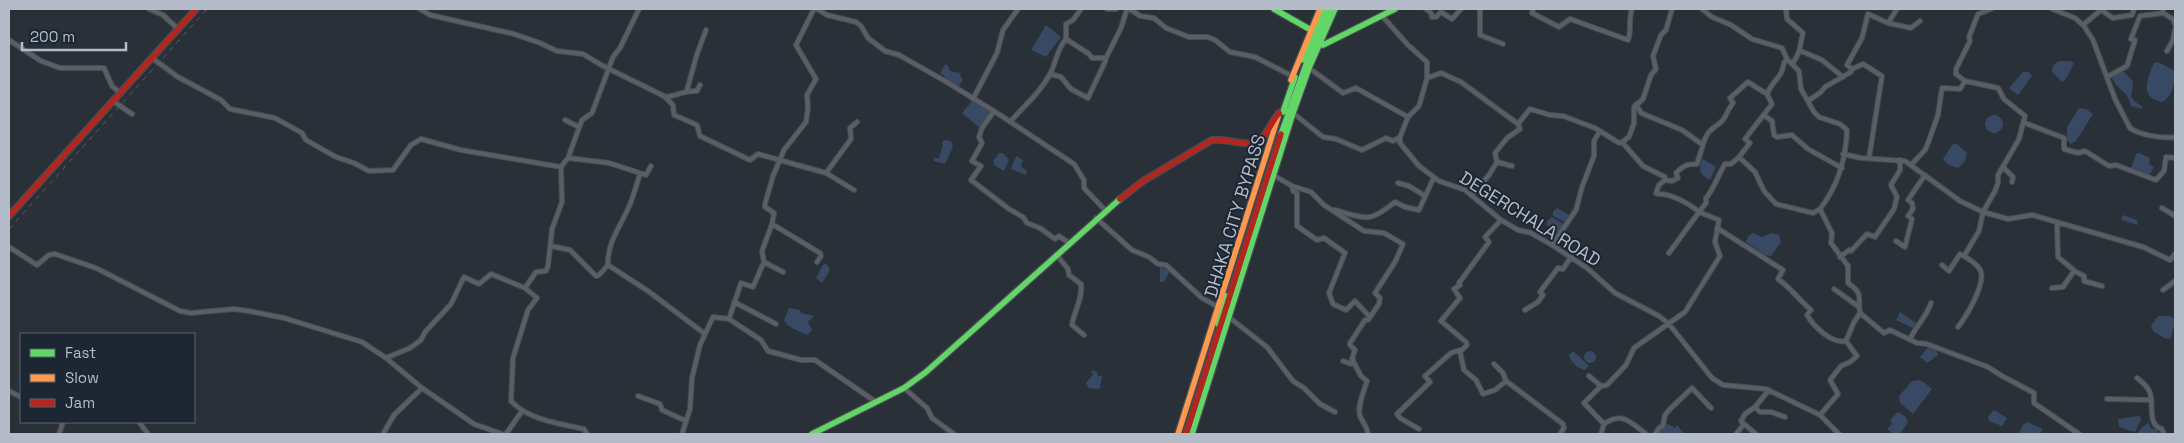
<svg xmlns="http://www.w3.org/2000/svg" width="2184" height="443" viewBox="0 0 2184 443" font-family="'Space Grotesk',sans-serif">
	<rect width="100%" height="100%" fill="#2a3038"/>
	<path fill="#384963" d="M1046 25 1061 37 1046 57 1031 50Z
		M2058 61H2070L2074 63 2066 79 2062 82 2052 72 2053 66Z
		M2154 62 2160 63 2175 71C2174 84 2174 95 2162 102 2138 97 2148 79 2154 62Z
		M945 64 948 66 950 71 961 73 960 75 963 80 959 86 945 80 944 75 940 74Z
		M2122 70 2133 81 2131 97 2135 102 2142 106V109L2131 106C2127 88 2119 93 2112 78L2118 71Z
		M2023 72H2029L2032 76 2018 95 2009 88Z
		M973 100 992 111 980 128 962 113Z
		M2079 108 2086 109 2093 114 2076 141 2071 144 2067 140V127Z
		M1985 124a9 9 0 1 1 18 0a9 9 0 1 1-18 0Z
		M945 140 951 141 953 147 945 164 934 161V158H939L943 145 942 142Z
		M1953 144H1957L1967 153 1965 161 1958 168 1947 164 1943 159Z
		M999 153H1003L1009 160 1004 171 994 165 993 161Z
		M2139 153 2150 158 2149 164 2154 167 2149 176 2131 168 2136 154Z
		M1016 156 1023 160 1021 166 1027 171 1026 175 1011 169Z
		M1703 159 1716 167 1710 180C1700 175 1697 168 1703 159Z
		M1557 208 1569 215 1564 222 1553 216V212Z
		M2123 215 2137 220 2138 225 2121 220Z
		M1552 217 1563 224 1558 232 1547 225V221Z
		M1753 233 1762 237 1772 233 1779 235 1781 242 1771 256 1765 255 1746 242 1748 236Z
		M826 263 830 270 822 283 816 278 823 265Z
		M1160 267 1170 271 1164 282H1160Z
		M789 308 800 310 801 313 814 316 808 322 812 330 807 335C799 331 788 328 784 320Z
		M1900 312 1916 323 1913 328 1896 320Z
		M2158 316H2170L2175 320 2171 338 2166 339 2154 332 2151 326Z
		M1929 346 1936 349 1938 355 1927 363 1920 357Z
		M1573 351 1589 366 1585 370C1578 369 1570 361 1569 355Z
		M1584 357a6 6 0 1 1 12 0a6 6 0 1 1-12 0Z
		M1091 370 1097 372 1098 376H1102L1100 388 1098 389 1089 388 1086 383 1093 375Z
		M1918 380 1924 382 1932 389 1913 414 1900 403 1899 396 1912 381Z
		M1994 410 2007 418 2002 426 1989 421 1988 417Z
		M1898 412 1906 417 1908 422 1900 434H1893L1887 429 1892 424 1890 420Z
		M2140 416 2141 420 2135 432 2119 427 2118 419Z
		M2027 422 2043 429 2040 434H2019L2022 426Z
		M2148 422 2151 428 2157 430 2160 434H2137L2142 427 2145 426Z
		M1666 423 1675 428 1677 425 1684 434H1657L1659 430Z"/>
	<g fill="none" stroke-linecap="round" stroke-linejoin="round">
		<defs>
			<path id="street" d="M149 9 163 15 178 29
				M420 9 430 15 514 34 540 43 557 51 583 54 603 66 664 96 673 105 674 115 697 125 700 136 750 160 758 154 826 173 854 190
				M817 9 827 15 856 22 861 26 868 38 885 51 899 55 945 81 997 113 1074 164 1084 180V188L1105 210
				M1107 9H1116
				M1130 9 1140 16 1154 18 1166 28 1189 37H1208L1215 40 1230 52 1255 57 1292 76
				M1426 9 1431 13 1432 17H1436L1441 12 1452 19 1461 9
				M1480 9V35L1503 44
				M1533 9 1532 13 1559 27 1570 19 1628 40C1632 29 1628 19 1632 9
				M1702 9 1712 17 1731 25 1752 39 1782 48 1787 59 1799 71 1801 89 1814 112 1819 117 1840 124 1847 130C1846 159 1837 187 1820 209L1832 233 1831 243 1848 266V283C1865 295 1857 297 1860 313L1884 333 1890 330 1917 343 1927 344 1988 367 2002 376 2034 393V403L2079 434
				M1786 9 1787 19 1803 33C1799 47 1802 49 1793 63
				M2052 9 2075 18 2084 26 2093 40 2115 99 2130 128C2140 135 2163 139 2175 137
				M2163 9V13L2173 19 2175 25
				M1383 17 1408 45 1427 62V78L1441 73 1461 82 1518 124 1530 109 1550 115 1563 116 1595 128 1619 143 1622 142 1643 166 1665 177V180L1659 185 1656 193 1658 194C1670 193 1690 204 1699 212L1706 203V198C1713 191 1719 173 1725 164H1731L1739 157
				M1888 23 1911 28 1920 21
				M2083 25 2101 10 2113 18 2132 15 2134 9
				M9 40 41 61 60 68H104L112 86 120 93
				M1801 51 1822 60 1843 77
				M2167 51 2173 40 2175 29
				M152 58 178 77 221 100 230 109 275 118 302 133 306 140 336 157 354 163 369 171 393 170 411 145 421 139 461 150 561 167
				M1106 58 1121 28 1127 9
				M1309 68 1343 93 1356 88 1408 117 1400 137V143L1419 166 1439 181 1465 190 1501 220 1518 230 1531 233 1552 245 1587 268 1615 293 1659 316 1669 324 1712 378 1723 385 1766 389 1820 415 1839 434
				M1852 69 1863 64 1882 76 1869 158
				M1050 74 1061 77 1071 89 1088 98 1105 62 1106 58H1092L1089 54 1066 39
				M2107 77 2127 66 2135 40 2131 39 2140 16 2163 13
				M687 90 697 54 706 30
				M1767 94 1772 104 1745 139 1750 143 1739 157 1755 172 1764 191 1776 204 1813 213 1820 209
				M665 97C677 96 685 90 697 91L700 85
				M973 99 997 53 1003 30 1018 9
				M113 101 132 114
				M1808 101 1821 92 1825 87 1851 72 1852 69 1847 65 1862 38 1868 14 1888 23 1897 9
				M1636 104 1641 113 1682 130 1703 145 1697 164C1687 164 1684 165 1676 173L1678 178 1672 181 1665 180
				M994 111 982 128 979 137 982 143 972 161 981 166 971 180 1009 209 1023 217 1027 223 1040 228 1055 239 1059 236 1069 243
				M1293 113 1323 137 1336 139 1362 150 1386 138 1393 141 1400 137
				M1765 116 1772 121 1774 135 1777 137 1792 135 1808 149 1842 168
				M1408 117 1419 106 1427 78
				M565 120 579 127
				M1010 122C1024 106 1040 93 1050 74 1056 63 1057 49 1066 39V24L1073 20 1081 9
				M2025 123 2064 138V149L2078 153 2085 151 2109 166 2116 165 2156 180 2164 171 2166 157 2175 158
				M1622 142 1629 137 1634 123V107L1643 99 1651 75 1656 69 1653 56 1661 35 1666 30 1672 9
				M1703 145C1708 125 1719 128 1725 117 1727 112 1729 108 1733 103L1730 98 1748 82 1767 94C1772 82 1776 82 1781 73 1784 68 1782 63 1787 59
				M1843 154 1861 158 1905 161 1960 201 1983 212 2008 219 2032 215 2143 247 2170 260 2175 254
				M568 158 609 163 646 175 651 166
				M1911 165 1925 150 1928 143 1938 115 1942 88 1960 89 1965 81
				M1512 166 1497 162 1495 153 1507 138 1520 129 1518 124
				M2003 167 2013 177 2012 182
				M826 173 851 139 850 128 857 122
				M1273 175 1292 186 1311 192 1324 205 1364 231 1384 233 1403 244 1395 262 1375 293 1380 298 1379 304 1368 320H1365L1350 343V345L1355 350 1352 359 1361 376 1367 381C1364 391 1357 406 1360 416 1363 424 1367 425 1368 434
				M1398 183 1409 186 1425 196
				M1292 186 1293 191 1297 193V226L1317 240 1324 238 1345 253 1329 293 1333 304 1346 310 1355 301 1369 316V318
				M1472 195 1489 175 1497 162
				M2162 208 2175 216
				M1335 210C1367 219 1369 223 1395 202L1405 207 1419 210 1434 177
				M1096 218 1132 250 1149 257 1158 264 1166 265 1202 298 1218 307
				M1501 220 1485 237 1489 242 1459 283 1460 285 1454 289 1460 298 1441 321 1466 342 1467 345 1460 352 1464 370 1476 380 1483 394 1495 390 1506 381
				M2057 223 2058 257 2076 272 2084 276V281L2102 286
				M772 224 820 253 821 256 817 262
				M1717 228 1783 270 1778 279C1791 288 1799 300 1811 310L1807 315C1814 327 1832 344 1846 341
				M1896 241 1905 247 1912 219 1908 216 1913 209 1912 203 1908 200 1925 175
				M1552 245 1576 210 1582 187 1594 156V141L1600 131
				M551 246 570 250 596 276 599 275 608 265C607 244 619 228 627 211 633 199 636 186 640 174
				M9 247 37 265 49 255 55 254 96 268 180 311 191 313 234 309 249 311 284 318 362 342 386 358 422 388 474 424 502 434
				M1056 254 1068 269 1069 275 1081 284C1083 299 1074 311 1072 325L1084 335
				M1840 257 1849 250 1851 251 1867 234 1875 237 1894 209 1897 197 1891 185 1900 170V160
				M764 262 783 272
				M608 265 648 291 705 334
				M1942 265 1949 271 1960 254 1964 256 1979 231 1983 212 1995 191 1998 183V175L2019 139 2025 116 2004 99 1998 88 1965 81 1956 74V69L1970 41 1969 37 1978 14 1991 9
				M525 288 536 272 546 271 548 266 552 229 562 202 561 167 568 158 582 120 592 113 613 57 620 48 639 9
				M2052 288 2063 287 2074 271
				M1834 289 1859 307
				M2163 290 2175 281
				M734 302 776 324
				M1525 310 1538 302 1543 295 1540 292 1558 268 1563 269 1571 257
				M1230 318 1267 347 1293 381 1304 388 1320 404 1335 412
				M729 319 761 340 768 351 801 360H815L876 402
				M1958 327C1966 317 1985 285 1981 272 1979 265 1970 260 1964 256
				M1910 339C1916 326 1927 316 1931 303
				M386 358 410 348 421 340 425 332 451 304 464 277 479 284 491 274 525 288 537 298 528 310 513 358 511 401C528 420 561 424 584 429L587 434
				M1343 361 1351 364 1353 360
				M1494 364 1503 373 1506 381 1563 424 1564 428 1560 434
				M1589 376 1601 386
				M2137 378C2142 382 2148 386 2150 393 2154 405 2147 425 2162 429L2164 434
				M904 388 927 408 932 418 954 434
				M9 391 21 397
				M638 396 660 404 662 410 686 421
				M2107 399 2151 400
				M1755 407 1760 412H1771L1785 417
				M1820 415 1838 394 1830 380 1841 366 1850 362 1857 356 1846 341 1854 322 1860 313
				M139 422 148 434
				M1604 424C1622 411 1630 422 1646 434
				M1744 424 1756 434
				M1419 429 1400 418 1397 414 1430 382 1425 376 1451 353 1460 350
				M59 434 63 422
				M383 434 394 415 422 388
				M506 434 522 411
				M682 434 690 409 692 378 700 345 713 317 729 319 741 283 753 287 764 262 762 251 772 224 774 213 765 207V204L773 176 784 150 806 122 808 108 807 95 816 79 796 45 814 9
				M1601 434 1604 424 1584 403 1601 386 1607 385 1626 365 1634 348 1685 312 1720 256 1715 242 1719 220 1699 212 1669 253
				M1655 434 1659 428 1663 426 1665 415 1669 410 1692 388 1711 408
				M1736 434 1744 424 1741 421 1745 414 1755 407 1769 390"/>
			<path id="fast" d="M1274 9 1311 30
				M1319 44 1323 45 1395 9
				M1302 60 1325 9
				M1283 112 1295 77
				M1281 134 1307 62 1330 9
				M1218 324 1226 296
				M812 434 904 388 926 372 1120 199
				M1192 434 1293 113 1309 68 1335 9"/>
			<path id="slow" d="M1291 80 1320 9
				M1178 434 1278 117"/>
			<path id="jam" d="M1120 199 1143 181 1212 140C1228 137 1250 151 1263 137 1269 130 1273 120 1279 113
				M9 216 196 9
				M1186 434 1281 134"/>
		</defs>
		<use href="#street" stroke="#484c53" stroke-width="6"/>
		<use href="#fast" stroke="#484c53" stroke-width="8"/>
		<use href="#slow" stroke="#484c53" stroke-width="8"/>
		<use href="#jam" stroke="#484c53" stroke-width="8"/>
		<use href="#street" stroke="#5a5e66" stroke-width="4"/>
		<use href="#fast" stroke="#63d668" stroke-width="5.5"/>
		<use href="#slow" stroke="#ff974d" stroke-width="5.5"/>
		<use href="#jam" stroke="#b3261e" stroke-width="5.5"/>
		<path stroke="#595d64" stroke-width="1" stroke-dasharray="5 5" stroke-linecap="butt" d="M9 229 207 9"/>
	</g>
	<g text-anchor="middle" stroke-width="4" stroke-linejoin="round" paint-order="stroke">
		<g font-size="18" fill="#b4bcc9" stroke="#1d2633">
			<text transform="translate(1235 216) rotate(-73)" y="6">DHAKA CITY BYPASS</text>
			<text transform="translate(1530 219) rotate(32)" y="6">DEGERCHALA ROAD</text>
		</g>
	</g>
	<rect width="2184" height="443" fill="none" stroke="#b4bcc9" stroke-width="20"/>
	<rect x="20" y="333" width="175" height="90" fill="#1d2633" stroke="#59626f"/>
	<rect x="30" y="349" width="25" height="8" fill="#63d668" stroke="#59626f"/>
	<text x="65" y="358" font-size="15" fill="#b4bcc9">Fast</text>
	<rect x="30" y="374" width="25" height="8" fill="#ff974d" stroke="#59626f"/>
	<text x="65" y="383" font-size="15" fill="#b4bcc9">Slow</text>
	<rect x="30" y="399" width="25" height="8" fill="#b3261e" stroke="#59626f"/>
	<text x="65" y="408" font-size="15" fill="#b4bcc9">Jam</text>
	<path d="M22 42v8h104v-8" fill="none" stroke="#b4bcc9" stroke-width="2.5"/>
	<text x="30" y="42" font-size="15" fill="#b4bcc9" stroke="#1d2633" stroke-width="4" paint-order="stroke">200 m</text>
</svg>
